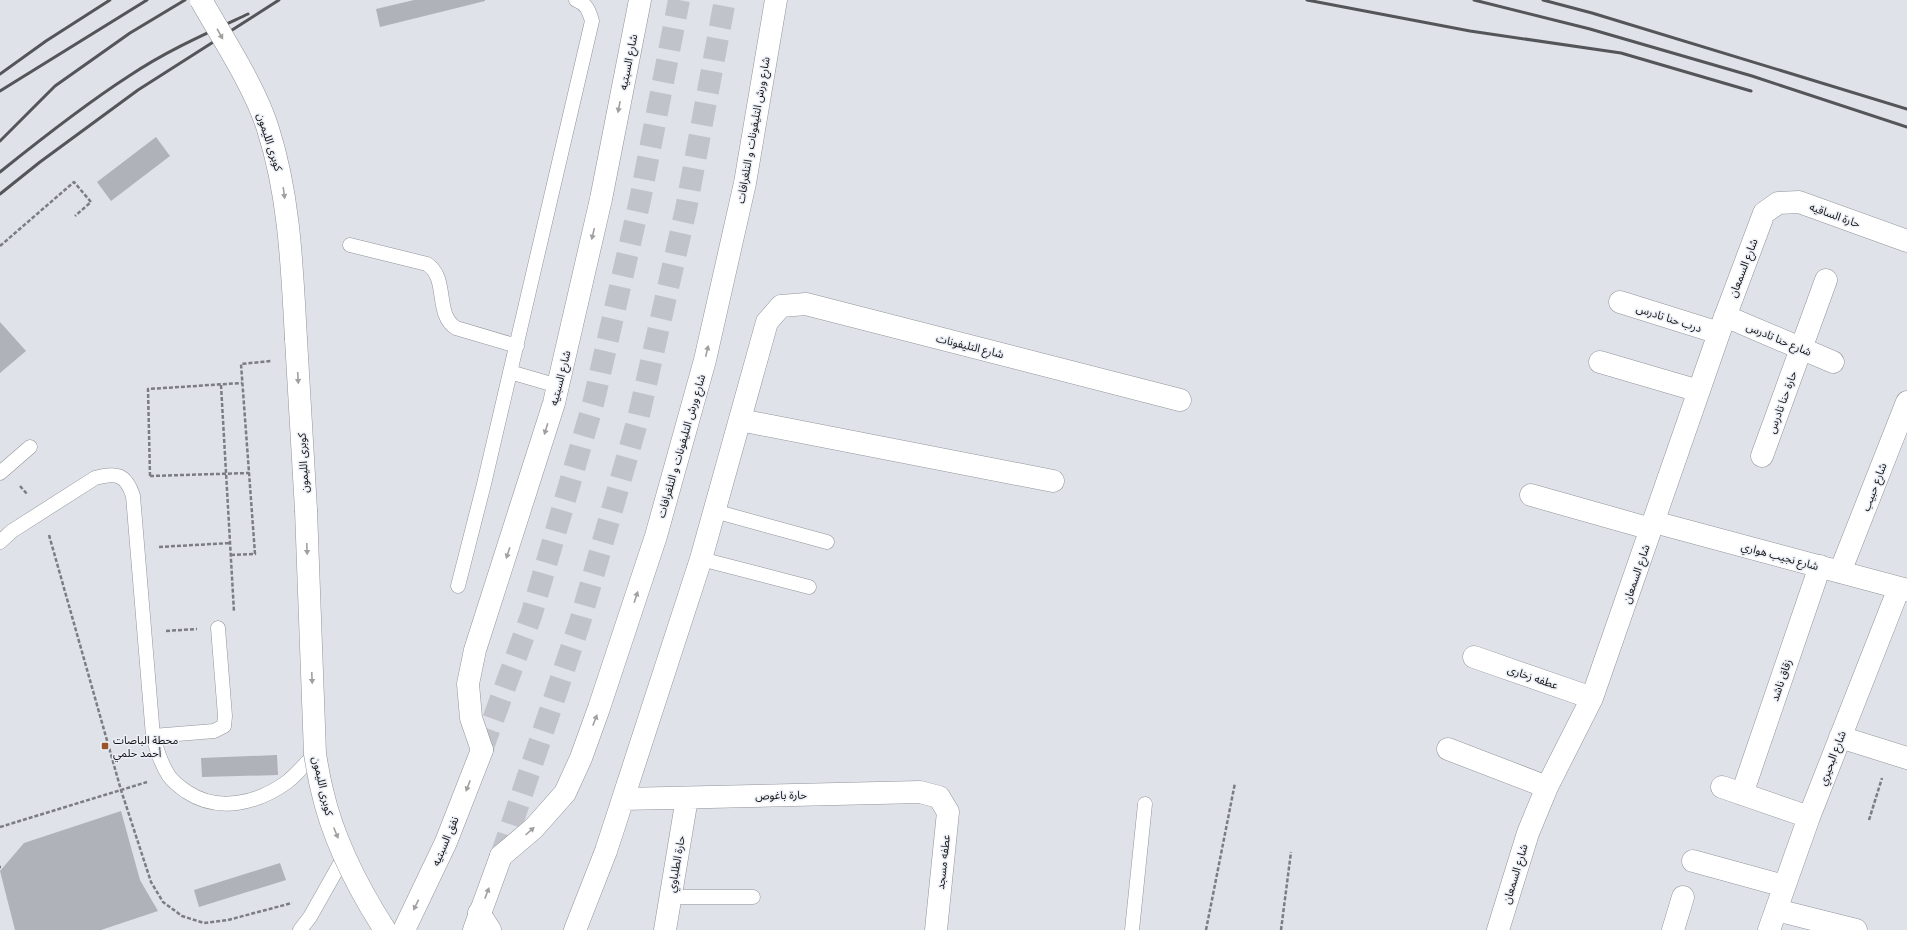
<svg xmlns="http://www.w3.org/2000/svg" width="1907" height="930" viewBox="0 0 1907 930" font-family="'Space Grotesk','Noto Sans Arabic',sans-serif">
	<rect width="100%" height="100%" fill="#dfe2e9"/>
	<path fill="#afb2b8" d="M414 0H485V1L380 27 376 9Z
		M156 137 170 156 111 201 97 182Z
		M0 322 26 351 0 373Z
		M277 755 278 775 202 777 201 758Z
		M121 811 140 880 158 911 101 930H15L0 871 24 843Z
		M280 863 286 880 199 907 194 890Z"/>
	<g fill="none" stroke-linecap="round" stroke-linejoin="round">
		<path stroke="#c0c3c9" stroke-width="22" stroke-dasharray="22 11" stroke-linecap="butt" d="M482 750 531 616 593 404 640 200 679 0
			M501 856 579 625 638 419 686 209 725 0"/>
		<defs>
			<path id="lane" d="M350 245 427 264C449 278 434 314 456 328L517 346
				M510 372 558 386
				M0 473 30 447
				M714 511 827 542
				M0 542 12 531 95 478C116 472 126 474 133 496L153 736C157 750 161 764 169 776 174 783 180 787 187 792 219 813 258 803 287 782 297 774 306 763 315 754
				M701 559 809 587
				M458 586 484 484 592 21C589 11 587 4 576 0
				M153 736 214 731 224 726 225 716 218 628
				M670 897H753
				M300 930 310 917 345 855
				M1132 930 1145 804"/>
			<path id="street" d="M1620 302 1719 333
				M1725 316 1833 362
				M1600 362 1699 391
				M740 420 1053 481
				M1762 456 1826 280
				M1531 495 1651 529
				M1654 522 1907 590
				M1840 572 1907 402
				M1474 657 1592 698
				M1840 737 1907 758
				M1448 749 1547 787
				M1722 787 1809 817
				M1742 794 1820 566
				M623 799 920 792 939 797 948 812 936 930
				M1693 861 1784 886
				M1776 910 1856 930
				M575 930 606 851 701 559 767 322 781 306 806 304 1180 400
				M665 930 687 798
				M1498 930 1528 833 1547 787 1592 698 1719 333 1764 213 1778 203 1799 202 1907 241
				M1673 930 1683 897
				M1769 930 1809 817 1899 588"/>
			<path id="secondary" d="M296 339 306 510
				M482 750 471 718 468 684 475 650 554 403 601 199 640 0
				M501 856 534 828 565 793 581 758 599 708 656 536 705 360 745 183 776 0
				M479 913 490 930"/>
			<path id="primary" d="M404 930 446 842 482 750
				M474 930 501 856"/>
		</defs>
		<use href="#lane" stroke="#91949a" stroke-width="15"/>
		<use href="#street" stroke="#91949a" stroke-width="23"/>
		<use href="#secondary" stroke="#91949a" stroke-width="23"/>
		<use href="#primary" stroke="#91949a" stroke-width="23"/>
		<path stroke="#7b7d82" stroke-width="2.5" stroke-dasharray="4 2" stroke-linecap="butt" d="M0 246 74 182 91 202 75 216
			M221 385 234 612
			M150 476 148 389 242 383
			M150 476 249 473
			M20 486 27 494
			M49 535 121 790 151 882 163 902 182 916 204 923 228 920 292 903
			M159 547 230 543
			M231 555 255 554 241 364 271 361
			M166 631 197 629
			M1869 820 1882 778
			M0 827 147 782
			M0 867H1
			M1206 930 1235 783
			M1281 930 1291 852"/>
		<use href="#lane" stroke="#fff" stroke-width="14"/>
		<use href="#street" stroke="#fff" stroke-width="22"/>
		<use href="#secondary" stroke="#fff" stroke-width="22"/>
		<use href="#primary" stroke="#fff" stroke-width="22"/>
		<path stroke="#535558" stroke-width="3" d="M1307 0 1470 31 1621 53 1751 91
			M1474 0 1590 29 1752 76 1907 127
			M1543 0 1592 13 1907 109
			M0 74 46 41 110 0
			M0 91 147 0
			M0 141 55 86 130 33 185 0
			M0 172C41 139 84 105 129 76 166 51 207 33 248 14
			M0 194 40 162 138 90 279 0"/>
		<defs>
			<path id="secondary-bridge" d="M201 0C223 39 255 87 268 129 290 198 292 269 296 339
				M306 510 315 754C317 766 319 778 322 790 333 839 358 888 385 930"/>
		</defs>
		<use href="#secondary-bridge" stroke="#91949a" stroke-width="23" stroke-linecap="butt"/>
		<use href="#secondary-bridge" stroke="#fff" stroke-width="22"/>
	</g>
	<defs><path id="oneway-solid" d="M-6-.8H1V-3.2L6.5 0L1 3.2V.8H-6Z"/></defs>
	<g fill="#a0a0a1">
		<use href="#oneway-solid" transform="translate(220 34) rotate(61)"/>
		<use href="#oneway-solid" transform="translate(619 107) rotate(101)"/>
		<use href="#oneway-solid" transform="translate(284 193) rotate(82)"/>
		<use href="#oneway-solid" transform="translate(593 234) rotate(103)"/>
		<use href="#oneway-solid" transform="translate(707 351) rotate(-77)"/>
		<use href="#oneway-solid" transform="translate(298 378) rotate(87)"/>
		<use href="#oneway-solid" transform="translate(546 429) rotate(107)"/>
		<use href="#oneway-solid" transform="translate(307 549) rotate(88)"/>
		<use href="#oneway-solid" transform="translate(508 553) rotate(108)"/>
		<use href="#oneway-solid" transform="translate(636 597) rotate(-72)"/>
		<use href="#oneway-solid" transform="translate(312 678) rotate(88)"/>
		<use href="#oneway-solid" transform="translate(595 720) rotate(-69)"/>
		<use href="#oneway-solid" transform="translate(468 786) rotate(111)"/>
		<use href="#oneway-solid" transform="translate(530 831) rotate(-42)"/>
		<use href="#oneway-solid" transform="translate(336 833) rotate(68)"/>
		<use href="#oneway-solid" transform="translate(487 893) rotate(-69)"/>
		<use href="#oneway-solid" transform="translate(416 905) rotate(116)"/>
	</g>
	<rect fill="#9b552b" stroke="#ecf0f6" stroke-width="1.5" x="101" y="742" width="8" height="8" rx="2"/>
	<g text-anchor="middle" stroke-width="3" stroke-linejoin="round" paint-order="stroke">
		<g font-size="11" fill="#111214" stroke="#ecf0f6">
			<text transform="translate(628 62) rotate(-79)" y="4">شارع السبتيه</text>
			<text transform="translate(753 130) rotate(-80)" y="4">شارع ورش التليفونات و التلغرافات</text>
			<text transform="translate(270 142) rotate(72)" y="4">كوبرى الليمون</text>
			<text transform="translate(1835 215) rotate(20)" y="4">حارة الساقيه</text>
			<text transform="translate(1743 268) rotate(-69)" y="4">شارع السمعان</text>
			<text transform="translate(1669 318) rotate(18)" y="4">درب حنا تادرس</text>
			<text transform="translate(1779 339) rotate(23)" y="4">شارع حنا تادرس</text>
			<text transform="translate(970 346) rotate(14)" y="4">شارع التليفونات</text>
			<text transform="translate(560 378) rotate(-76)" y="4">شارع السبتيه</text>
			<text transform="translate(1782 402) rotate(-70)" y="4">حارة حنا تادرس</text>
			<text transform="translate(681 446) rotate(-74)" y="4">شارع ورش التليفونات و التلغرافات</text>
			<text transform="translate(303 463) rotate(-93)" y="4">كوبرى الليمون</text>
			<text transform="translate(1874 487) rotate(-69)" y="4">شارع حبيب</text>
			<text transform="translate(1780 556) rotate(15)" y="4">شارع نجيب هواري</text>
			<text transform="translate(1636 574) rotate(-71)" y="4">شارع السمعان</text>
			<text transform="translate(1533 677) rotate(19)" y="4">عطفه زخارى</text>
			<text transform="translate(1781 680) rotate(-71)" y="4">زقاق ناشد</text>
			<text transform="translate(1832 758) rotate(-69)" y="4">شارع البحيري</text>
			<text transform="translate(323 786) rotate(77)" y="4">كوبرى الليمون</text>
			<text transform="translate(781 795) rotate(-1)" y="4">حارة باغوص</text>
			<text transform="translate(445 841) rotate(-67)" y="4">نفق السبتيه</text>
			<text transform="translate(943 862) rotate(-84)" y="4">عطفه مسجد</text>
			<text transform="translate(676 864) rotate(-80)" y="4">حارة الطلباوي</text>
			<text transform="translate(1515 874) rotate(-73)" y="4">شارع السمعان</text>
		</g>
		<g font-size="11" fill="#111214" stroke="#ecf0f6" text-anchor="start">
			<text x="113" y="744">محطة الباصات<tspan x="113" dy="13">أحمد حلمي</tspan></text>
		</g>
	</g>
</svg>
